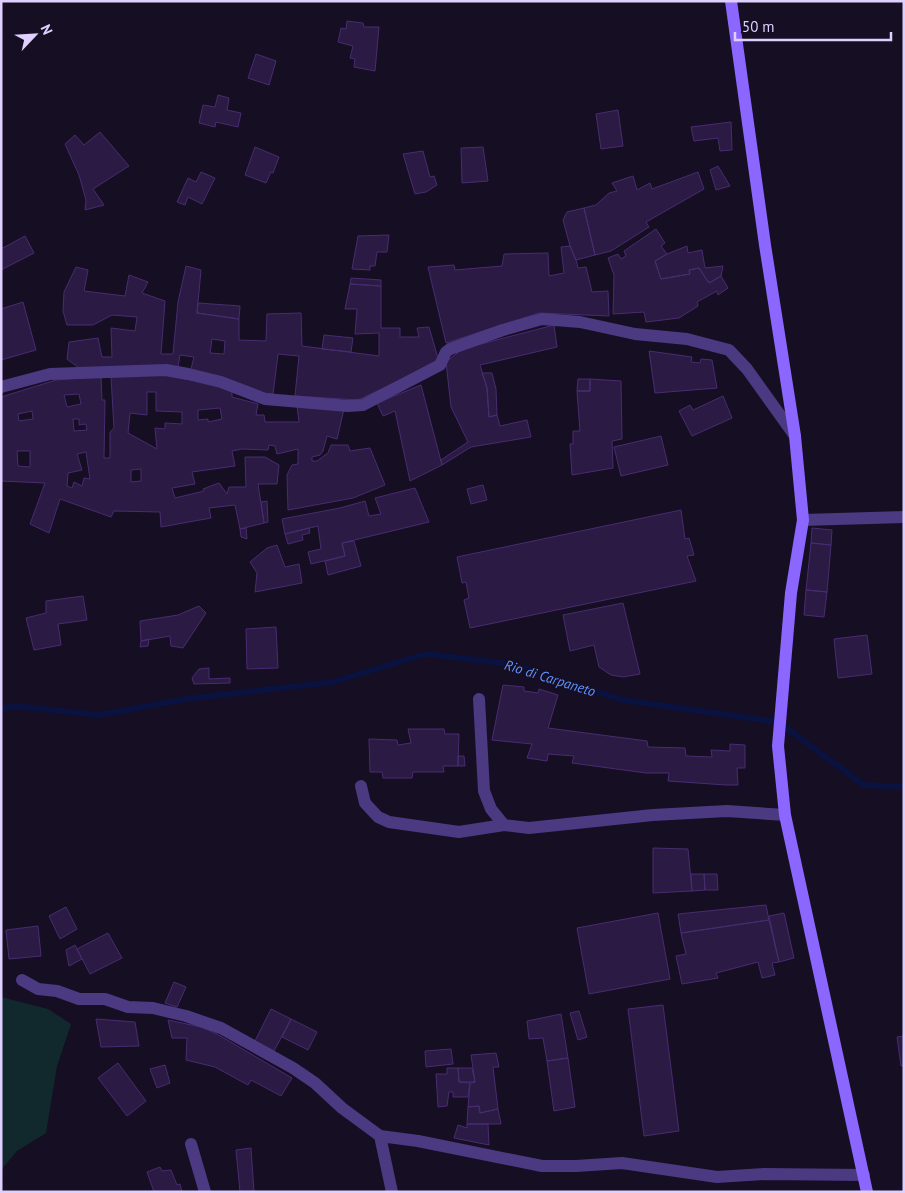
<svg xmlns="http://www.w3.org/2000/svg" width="905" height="1193" viewBox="0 0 905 1193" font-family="'PT Sans',sans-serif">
	<rect width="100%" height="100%" fill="#160e23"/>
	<path fill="#11282d" d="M1 997 48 1009 71 1024 57 1066 46 1133 17 1151 1 1170Z"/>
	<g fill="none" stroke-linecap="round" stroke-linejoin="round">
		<path stroke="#0a1240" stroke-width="6" d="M1 709 14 706 99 715 186 699 333 682 425 654 513 664 623 700 778 722 864 785 904 787"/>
	</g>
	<path fill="#2b1a44" stroke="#482c70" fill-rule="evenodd" d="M347 21 363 23 364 27H379L375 71 354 67 355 59 350 58 353 46 338 42 341 28 346 29Z
		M256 54 276 61 269 85 248 78Z
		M218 95 229 98 227 110 241 113 238 127 216 122 215 127 199 123 203 105 215 107Z
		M618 110 623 146 601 149 596 114Z
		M731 122 732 150 720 151 718 138 694 141 691 127Z
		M100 132 129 166 93 189 104 205 85 210 86 200 79 175 65 144 75 135 84 145Z
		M255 147 279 157 273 173 271 172 266 183 245 175Z
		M483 147 488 181 462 183 461 148Z
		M423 151 430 177 434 176 437 185 426 192 415 194 403 154Z
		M718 166 730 186 716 190 710 170Z
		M201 172 215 178 202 204 188 197 185 205 177 202 188 178 196 182Z
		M698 172 704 189 646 222 649 227 611 251 595 255 584 208 596 205 609 193 617 191 612 183 633 176 637 190 650 183 652 189Z
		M584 208 595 255 576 260 570 246 563 220 567 212Z
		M656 229 665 243 661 246 667 254 655 261 661 279 690 274 689 270 699 268 709 283 721 276 728 288 718 295 717 291 697 302 698 306 679 318 646 322 644 312 613 314 614 275 608 258 618 254 621 259 626 256 624 251Z
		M389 235 387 252H377L375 266H370V270L352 269 358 236Z
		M25 236 34 253 1 270V249Z
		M570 246 576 260 578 268 586 267 592 292 608 291 609 316 539 313 446 343 428 267 454 265 455 270 502 266 504 254 548 253 549 276 564 273 561 247Z
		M687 246 688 253 702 250 705 268 723 266 721 276 709 283 699 268 689 270 690 274 661 279 655 261 667 254Z
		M186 266 201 270 197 313 239 319V340L266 341 267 314 301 313 302 346 379 356V333L355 334 357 309H345L350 284 381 286V328H400V337H419L417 328 429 327 439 362 358 400 295 396 299 356 278 354 273 394 256 392 191 369 194 357 180 355 178 367 79 368 67 359 69 342 98 338 102 357H112L111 328 135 331 137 317 112 315 93 325H67L63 311 64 292 76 267 88 270 84 291 125 296 129 275 148 282 142 293 165 301 161 354H173L178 302ZM212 339 225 341 224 354 210 353Z
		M351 278 381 280V286L350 284Z
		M23 302 36 350 1 360V309Z
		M198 303 240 306 239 319 197 313Z
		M554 325 557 347 480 365 487 388 489 417 497 415 500 426 527 420 531 437 471 447 442 465 441 460 468 442 451 407 446 362 462 349Z
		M324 335 353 338 351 352 322 349Z
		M649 351 692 357 691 362 700 363 701 359 712 360 717 388 655 393Z
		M482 373H492L496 389 497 415 489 417 487 388Z
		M158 374 219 385 232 390V397L258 404 256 415H264L265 422H299L297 406 344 409 337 439 327 436 323 451 320 455 312 457V461H317L328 453 331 445H348L350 451 370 448 385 485 353 498 288 510 287 475 292 465 298 464V449L277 454 275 446 269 445 268 450 242 449 232 451 235 466 192 472 195 484 172 488 175 498 204 491 203 489 219 483 227 494 229 487H246L245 457H265L279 465 277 484H258L264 523 240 529 235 505 209 508 211 518 161 527 160 512 114 511 111 517 60 499 49 533 30 524 45 483 1 481V397L56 380 101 376 102 400H105L104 458H110V432L114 428 111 377ZM147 392H156V411L182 412V424L165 423V429L155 428 157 449 128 433 130 413 147 415ZM79 394 81 404 67 407 64 395ZM220 408 222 419 208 422V419L198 420V410ZM32 411 33 419 19 421 18 414ZM73 419H79V425L86 424 87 430 74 431ZM17 451H30V467L18 466ZM86 452 90 479 84 478 82 486 74 482 72 488 67 486 68 473 82 470 77 454ZM141 469V481L131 482V470Z
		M578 379H590V391H577Z
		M590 379 621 381 622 439 612 441 613 468 572 475 570 444H573V431H580L577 391H590Z
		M421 385 442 465 410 481 395 411 383 416 377 403Z
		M723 396 732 418 692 436 679 411 690 405 693 410Z
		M661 436 668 465 621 476 614 447Z
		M483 485 487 500 471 504 467 489Z
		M415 488 429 522 342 543 345 556 311 564 308 552 321 549 318 526 285 534 282 519 340 508 365 501 369 516 381 514 375 498Z
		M267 501 268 522 264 523 261 502Z
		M681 510 685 539 689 538 694 555 687 556 696 581 470 628 464 600 469 598 466 582 462 583 457 557Z
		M246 528 247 539 241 537 240 529Z
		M309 528 310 533 302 535 303 540 288 544 285 534Z
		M812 528 832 530 831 545 811 543Z
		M354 541 361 566 328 575 325 561 345 556 342 543Z
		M811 543 831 545 827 592 806 590Z
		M277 545 285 567 299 564 302 583 255 592 257 573 250 562 267 548Z
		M806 590 827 592 824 617 804 615Z
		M83 596 87 620 58 624 61 645 34 650 26 618 46 613V601Z
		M623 603 640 674 623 677 611 675 599 667 594 645 570 651 563 615Z
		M199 606 206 613 183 648 171 646 170 636 141 641 140 621 178 615Z
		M276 627 278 668 247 669 246 629Z
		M867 635 872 674 838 678 834 639Z
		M149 639 148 646 140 647 141 641Z
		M209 668V679L230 678V683L194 684 192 678 199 669Z
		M503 685 524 687V691L538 693 539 689 558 695 548 728 647 741 648 747 685 748 686 756 712 757 711 750 730 751V744L745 745V768H737L738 785H726L668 781 669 773H646L572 763 574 756 548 754 547 761 527 758 532 744 492 740Z
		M408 729H444L445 734H459L458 766H443L444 772H413L412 778H383L382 772H370L369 739 397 740 398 745 411 743Z
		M458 756H464L465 766H458Z
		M653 848 688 849 692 891 653 893Z
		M691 874H704L705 890 692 891Z
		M704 874H717L718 890H705Z
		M766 905 769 920 681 933 678 914Z
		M66 907 77 929 60 939 49 916Z
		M658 913 670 979 589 994 577 928Z
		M784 913 794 958 779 962 769 916Z
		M769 920 779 962 772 963 775 975 762 978 758 962 716 973 718 978 682 984 676 956 686 954 681 933Z
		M38 926 41 956 9 959 6 930Z
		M108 933 122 958 90 974 77 949Z
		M75 945 82 959 69 966 66 950Z
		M174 982 186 987 177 1007 165 1003Z
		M663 1005 679 1131 644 1136 628 1009Z
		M271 1009 291 1019 274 1051 255 1041Z
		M579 1011 587 1037 578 1040 570 1013Z
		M561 1014 568 1058 547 1061 543 1038 529 1039 527 1021Z
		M96 1019 135 1022 139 1046 101 1047Z
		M291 1019 317 1032 308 1050 282 1037Z
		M168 1020 201 1027 217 1034 292 1078 281 1096 251 1080 248 1085 215 1067 186 1060 187 1038H172Z
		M904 1036V1065L901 1066 897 1037Z
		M451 1049 453 1064 426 1067 425 1051Z
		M496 1053 499 1067H493L498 1109 480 1113 479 1106 468 1107 470 1083 475 1082 471 1055Z
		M568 1058 575 1107 554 1111 547 1061Z
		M118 1063 146 1101 127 1116 98 1078Z
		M165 1065 170 1083 157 1088 150 1069Z
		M447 1068H458L459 1082 470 1083 468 1097H453V1092H449L447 1106 438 1107 436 1074H447Z
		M458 1068H472L475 1082H459Z
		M479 1106 480 1113 498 1109 501 1124H467L468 1107Z
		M467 1124H488L489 1145 454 1138 458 1125 467 1128Z
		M251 1148 254 1192H240L236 1150Z
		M160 1167 162 1171 171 1170 177 1185 180 1184 182 1192H154L147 1172Z"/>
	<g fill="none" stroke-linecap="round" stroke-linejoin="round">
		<path stroke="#4b3982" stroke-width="12" d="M1 387 50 374 166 370 188 374 221 382 265 399 348 406 363 405 440 365 446 352 450 349 503 330 542 319 580 322 635 334 687 339 729 350 747 369 795 436
			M803 520 904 517
			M479 699 484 791 491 809 504 825 529 828 653 815 727 811 785 815
			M361 786 365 803 378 817 389 822 459 832 504 825
			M22 980 38 989 57 991 79 999H105L128 1007 153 1008 186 1016 221 1028 293 1068 315 1083 342 1108 380 1136 418 1141 542 1166H576L622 1163 717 1177 764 1174 864 1175
			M380 1136 392 1192
			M191 1144 205 1192"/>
		<path stroke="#8b67ff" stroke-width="12" d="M731 1 765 245 795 436 803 520 791 593 778 746 785 815 867 1192"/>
	</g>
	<g text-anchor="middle" stroke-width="4.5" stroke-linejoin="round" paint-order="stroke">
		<g font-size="14" font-style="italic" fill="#5e92ff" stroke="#160e23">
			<text transform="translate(550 678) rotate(17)" y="5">Rio di Carpaneto</text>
		</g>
	</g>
	<rect width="905" height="1193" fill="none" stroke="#dfd0ff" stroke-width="5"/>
	<g transform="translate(35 35) rotate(65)" stroke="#160e23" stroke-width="4" paint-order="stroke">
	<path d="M0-4L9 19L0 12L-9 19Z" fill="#dfd0ff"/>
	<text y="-8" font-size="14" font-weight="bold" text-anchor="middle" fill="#dfd0ff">N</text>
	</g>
	<path d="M735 32v8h156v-8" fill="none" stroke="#dfd0ff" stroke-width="2.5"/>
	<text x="742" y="32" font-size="15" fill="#dfd0ff" stroke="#160e23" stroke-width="4" paint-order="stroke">50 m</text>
</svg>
